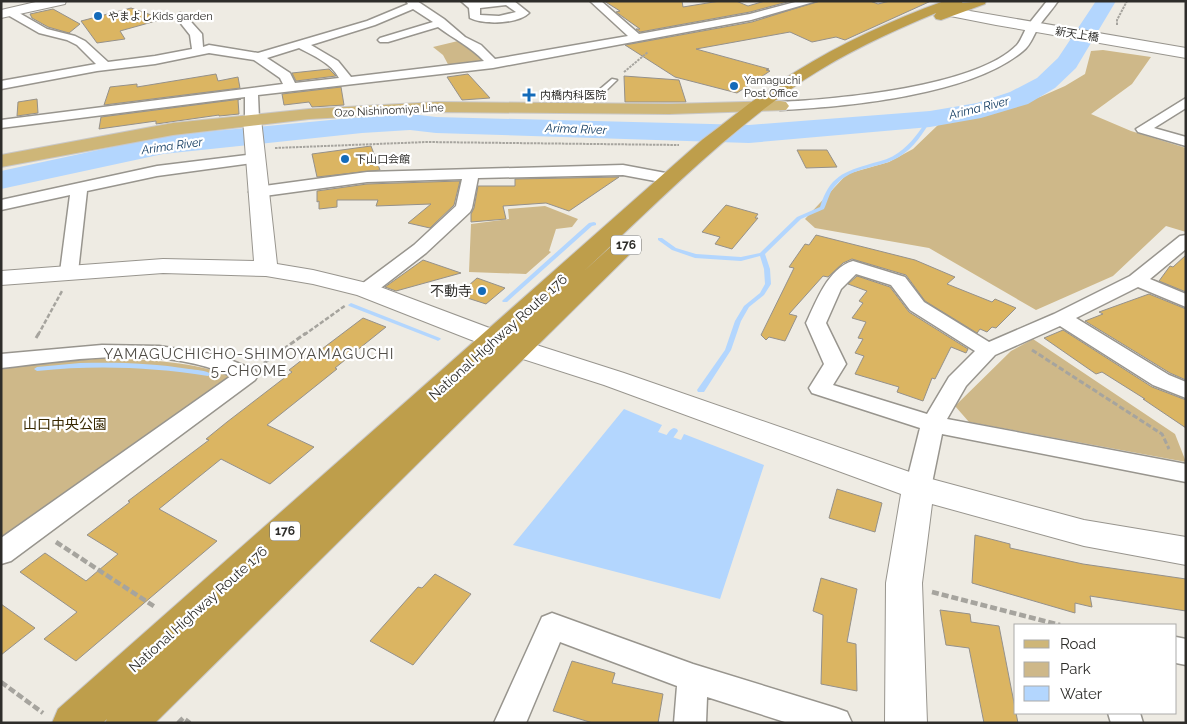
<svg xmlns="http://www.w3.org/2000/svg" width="1187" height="724" viewBox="0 0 1187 724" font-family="Raleway,'Noto Sans JP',sans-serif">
	<rect width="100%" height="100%" fill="#eeebe3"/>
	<path fill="#ceb889" d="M458 41 473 48 487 62 450 68 443 55 433 47Z
		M1103 50 1151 57 1132 84 1091 114 1131 131 1186 148V232L1166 226 1113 276 1036 310 929 248 815 228 805 219 847 174 889 162 913 149 938 125 1040 97 1065 86 1085 74 1091 51Z
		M545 206 578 219 572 227 556 229 549 251 551 252 526 274 469 272 471 224 509 219 508 209Z
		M1033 339 1175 434 1186 462 969 422 955 406 1011 351Z
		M104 358C149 360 194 361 236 378L1 544V368Z"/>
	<path fill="#b3d6fe" d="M624 409 662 425 658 432 681 440 684 434 764 465 720 599 513 545Z"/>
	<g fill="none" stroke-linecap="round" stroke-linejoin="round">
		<path fill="#b3d6fe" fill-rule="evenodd" d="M928 118 932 119C923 133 914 148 899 157 879 169 852 166 836 185 829 192 828 201 824 209L801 219 765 254 770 269 771 284 764 295 749 307 741 321 731 350 704 392H698L697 390 725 350 735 321 744 306 760 293 765 284 764 269 760 256 741 261 695 258 672 250 658 240V238H662L676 248 696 254 741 257 760 253 797 217 820 207C830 176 843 172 873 163 882 161 891 158 898 153 911 144 920 131 928 118Z
			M594 222 596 223V225L592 226 507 302H503L502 301 503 300 589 223Z
			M351 303 440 338 441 339 438 341 436 340 349 306 348 305Z
			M80 363C116 362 153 363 189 369 196 370 206 370 211 374L208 376C151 367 95 365 37 371L34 369 37 367Z
			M674 428 677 429 678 431 673 438H667L666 436C668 433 670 429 674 428Z"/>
		<path fill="#b3d6fe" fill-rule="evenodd" d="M1096 1H1116L1076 68 1055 88 1028 104 981 118 930 127 749 143 436 133 410 130 362 133 163 154 1 189V171L163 136 362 117 410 114 436 117 749 125 930 111 977 103 1010 92 1037 78 1058 58Z"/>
	</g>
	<path fill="#dbb562" stroke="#95918b" d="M604 1H682L683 7 720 1H736L748 6 765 1H791L750 12 640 32 636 29H640L616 12 620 11Z
		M819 1H870L878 4 890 1H931L845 40 836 37 812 42 790 32 696 49 769 69 766 70 770 71 737 93 675 77 625 45 752 22Z
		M131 8 163 19 120 31 125 39 97 43 81 21Z
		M53 9 80 24 69 33 48 27 32 18 30 14Z
		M329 69 336 76 296 81 292 73Z
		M216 74 218 81 238 77 240 88 104 105 110 87 137 84V87Z
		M468 74 490 98 462 100 447 77Z
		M624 76 679 80 686 102H625Z
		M341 87 344 105 312 107 309 102 284 105 282 94Z
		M37 99 38 113 17 116 18 102Z
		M241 99 238 100 239 114 219 116V115L156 124V121L99 129 101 117Z
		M371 146 380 170 317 177 312 154Z
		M797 150H827L837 167 806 168Z
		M619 177 569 211 546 203 503 206 506 219 471 222V214L474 208 478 186H515V179Z
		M460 181 454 205 430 228 408 223 431 204 376 206 378 200H337V207L319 209V201L317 202V191L367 184Z
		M726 205 758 214 755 218H758L732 249 715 244 720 237 702 232Z
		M816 235 915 260 955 277 947 284 992 302 995 299 1016 308 996 328 992 327 987 332 980 329 977 333 925 301 906 275 852 259 843 263 828 277 823 276 789 314 797 316 785 341 769 337 766 340 761 335 794 268 789 267 805 244 809 245Z
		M1186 255V292L1159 281 1170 266 1173 267Z
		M423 260 461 273 396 291 385 287Z
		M857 276 890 287 909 312 968 349 966 353 951 347 935 379 932 378 923 401 897 392 899 387 855 374 864 356 855 353 863 339 858 338 866 322 852 318 863 303 859 301 867 291 848 284Z
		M477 278 505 288 486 304 458 295Z
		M1149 294 1186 309V380L1170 373 1085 321 1103 314 1099 312Z
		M363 318 386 327 335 368 337 369 267 425 314 447 270 484 221 459 159 509 217 541 76 661 44 639 77 612 20 572 45 553 86 581 118 554 87 535 130 502 128 501 209 440 206 439 227 422 292 372 289 370 307 356 310 358Z
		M1063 330 1152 387 1186 400V428L1143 399H1145L1102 372 1096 374 1044 338Z
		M837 489 882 503 875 532 829 518Z
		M975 535 1010 544V548L1083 564 1186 579V611L1090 596 1092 607 1075 603V613L972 583Z
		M435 574 471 594 413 665 370 641 418 587 422 588Z
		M821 578 857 589 847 642 856 644 857 691 821 684 823 615 813 611Z
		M1 604 35 628 1 655Z
		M940 610 970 614 971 622 999 626 1018 723H984L969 648 946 645Z
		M572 661 615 673 612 683 663 694 658 723H593L553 711Z"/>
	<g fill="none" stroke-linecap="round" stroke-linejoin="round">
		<defs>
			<path id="service" d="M612 79 617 80 585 111H579V107Z"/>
			<path id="minor" d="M406 1H417L444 19 465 37 481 45 495 59 628 36 590 1H601L639 34 750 14 799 1H817L751 20 493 68 258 95 259 119 252 123 245 119V97L1 128V120L283 84 280 78 254 60 209 53 155 64 97 71 1 89V81L96 64 77 45 67 40 39 33 6 14 5 12 6 10H14L47 29 75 36 85 41 108 62 155 56 192 49 190 35 175 16 180 13 184 14 202 34 203 47 209 45 258 53 367 21 408 4ZM413 9 433 22 380 38 378 40 380 42H388L438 27C454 39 471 47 484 61L351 77 338 61 311 45 375 25ZM299 48C314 56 331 63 339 78L295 83 290 73 267 58Z
				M461 1H514L529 13C518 24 484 25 470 18L469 8ZM506 5 516 12 499 16 480 15V8Z
				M1047 1H1058C1052 10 1045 17 1039 26 1034 34 1031 45 1023 51 971 95 847 107 780 110L773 106 780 102C838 99 976 87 1017 45 1022 39 1024 31 1028 25 1034 17 1041 9 1047 1Z
				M1186 98V108L1154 128 1186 137V146L1138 132 1136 129Z
				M255 154 260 156 263 159 260 162 157 176 87 191 78 272 76 276 69 278 62 276 60 272 70 195 1 210V200L157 166Z
				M623 165 671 174 677 176 679 179 677 182 671 184 623 175 478 178 472 208 470 212 426 253 373 294 366 296 359 294 356 290 359 286 414 245 456 206 462 179 367 182 257 197 251 195 249 192 251 189 257 187 367 172Z
				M1186 235V249L1150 279 1186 294V307L1138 287 1076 318 1169 375 1186 382V398L1153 385 1060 326 995 355 966 386 947 419 1186 464V482L942 434 931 488 927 495 918 497 909 495 905 488 920 428 812 393 809 388 824 364 806 323C816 302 828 268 853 261L905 277 924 302 989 342 1054 314 1130 276 1180 236ZM856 274 891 285 910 310 975 351 949 377 927 414 833 385 846 364 826 323 841 289Z
				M102 345 159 346 218 355 255 370 258 375 255 380 11 561 1 564V538L231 376C160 344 75 360 1 368V354Z
				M552 613 693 664 836 708 847 712 852 723H788L707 697 706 723H674L677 686 560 642 526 723H494L542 617Z
				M1176 637 1186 639V665L1176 663Z
				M1108 713H1140L1143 723H1111Z"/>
			<path id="tertiary" d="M40 1H66L65 4 1 18V10Z
				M935 5 1186 48V58L996 25 930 12 928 9Z
				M252 114 258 115 261 119 277 264 313 270 375 285 527 342 624 373 924 477 1084 520 1186 537V565L1084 546 932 504 922 583 927 723H885L886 583 901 494 604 385 507 354 357 295 313 284 266 276 163 273 1 285V271L163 259 254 261 243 119 246 115Z"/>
			<path id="primary" d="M780 101 786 102 789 106 786 110 669 114 437 112 309 119 173 135 1 167V155L173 123 309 109 437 102 669 104Z"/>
			<path id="trunk" d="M944 1H963L962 3 986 1 985 4 941 20 936 19 934 16 936 13C890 32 845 53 804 80 723 135 654 206 583 272L617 241 625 239 633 241 636 246 633 251 155 723H105L107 719 103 723H52L58 709 702 140C733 117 762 92 795 72 842 43 892 20 944 1Z"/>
		</defs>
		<use href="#service" stroke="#98958e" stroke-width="3"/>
		<use href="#minor" stroke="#98958e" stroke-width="3"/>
		<use href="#tertiary" stroke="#98958e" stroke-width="2"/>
		<use href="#primary" stroke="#c9c8c8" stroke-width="2"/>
		<use href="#trunk" stroke="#c9c8c8" stroke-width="2"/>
		<path stroke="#a6a49e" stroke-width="2" stroke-dasharray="2.5 1" stroke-linecap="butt" d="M1117 25V20L1127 1
			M624 72 648 52
			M275 148 427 142 679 145"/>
		<path stroke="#a6a49e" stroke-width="2.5" stroke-dasharray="4.5 2" stroke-linecap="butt" d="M38 335 62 291
			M304 335 346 305"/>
		<path stroke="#a6a49e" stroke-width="3" stroke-dasharray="5.5 2.5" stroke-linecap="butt" d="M36 338 39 333
			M1032 350 1162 434 1169 449
			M264 363 306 333"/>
		<path stroke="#a6a49e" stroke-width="4.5" stroke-dasharray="7 3" stroke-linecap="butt" d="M56 542 155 607
			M932 592 1060 625
			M1 682 43 713
			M178 723 183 718 190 723"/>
		<use href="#service" fill="#fff" fill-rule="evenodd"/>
		<use href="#minor" fill="#fff" fill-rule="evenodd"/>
		<use href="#tertiary" fill="#fff" fill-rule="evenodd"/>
		<use href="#primary" fill="#ceb678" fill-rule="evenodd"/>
		<use href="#trunk" fill="#be9e4b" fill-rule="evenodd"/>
	</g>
	<g fill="#146bb9" stroke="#fff" stroke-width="2">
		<circle cx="98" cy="16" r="5"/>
		<circle cx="734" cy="86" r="5"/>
		<path d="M526.5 87.5h5v5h5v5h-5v5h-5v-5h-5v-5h5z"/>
		<circle cx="345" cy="159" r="5"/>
		<circle cx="482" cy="291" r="5"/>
	</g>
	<g text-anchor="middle" stroke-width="4.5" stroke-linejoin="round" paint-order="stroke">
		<g font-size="11" fill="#2e2d2a" stroke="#fff" text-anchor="start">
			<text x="108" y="20">やまよしKids garden</text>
			<text x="744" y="84">Yamaguchi<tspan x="744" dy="13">Post Office</tspan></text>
			<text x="540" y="99">内橋内科医院</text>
			<text x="355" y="163">下山口会館</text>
		</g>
		<g font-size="11" fill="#2e2d2a" stroke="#fff">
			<text transform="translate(1077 34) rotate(9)" y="4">新天上橋</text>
			<text transform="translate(389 110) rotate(-3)" y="4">Ozo Nishinomiya Line</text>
		</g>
		<g font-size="12" font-style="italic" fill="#053159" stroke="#fff">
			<text transform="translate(979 108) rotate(-14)" y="4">Arima River</text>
			<text transform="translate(576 129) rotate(2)" y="4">Arima River</text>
			<text transform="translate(172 146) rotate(-8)" y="4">Arima River</text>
		</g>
		<g fill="#fff" stroke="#6d6c6a" stroke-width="1">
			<rect x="611" y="235.5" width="30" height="19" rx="4"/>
			<rect x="270" y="521.5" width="30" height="19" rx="4"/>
		</g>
		<g font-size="12" font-weight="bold" fill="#2e2d2a">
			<text x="626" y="249">176</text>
			<text x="285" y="535">176</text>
		</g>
		<g font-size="14" fill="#2e2d2a" stroke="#fff" text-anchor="end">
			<text x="472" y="296">不動寺</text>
		</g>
		<g font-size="14" fill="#2e2d2a" stroke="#fff">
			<text transform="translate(498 337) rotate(-42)" y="5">National Highway Route 176</text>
			<text transform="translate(198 609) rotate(-42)" y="5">National Highway Route 176</text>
		</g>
		<g font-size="14" fill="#382802" stroke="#fff">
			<text x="65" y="429">山口中央公園</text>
		</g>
		<g font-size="15" letter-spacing="1" fill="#504d47" stroke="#fff">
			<text x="249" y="359">YAMAGUCHICHO-SHIMOYAMAGUCHI<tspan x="249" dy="17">5-CHOME</tspan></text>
		</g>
	</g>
	<rect width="1187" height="724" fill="none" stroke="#2e2d2a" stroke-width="5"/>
	<rect x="1014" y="624" width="162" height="90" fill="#ffffff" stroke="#ababaa"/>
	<rect x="1024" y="640" width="25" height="8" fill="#ceb678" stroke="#ababaa"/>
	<text x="1060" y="649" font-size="15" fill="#2e2d2a">Road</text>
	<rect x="1024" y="662" width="25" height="15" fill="#ceb889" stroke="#ababaa"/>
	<text x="1060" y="674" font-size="15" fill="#2e2d2a">Park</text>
	<rect x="1024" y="686" width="25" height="15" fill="#b3d6fe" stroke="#ababaa"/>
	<text x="1060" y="699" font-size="15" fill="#2e2d2a">Water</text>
</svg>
